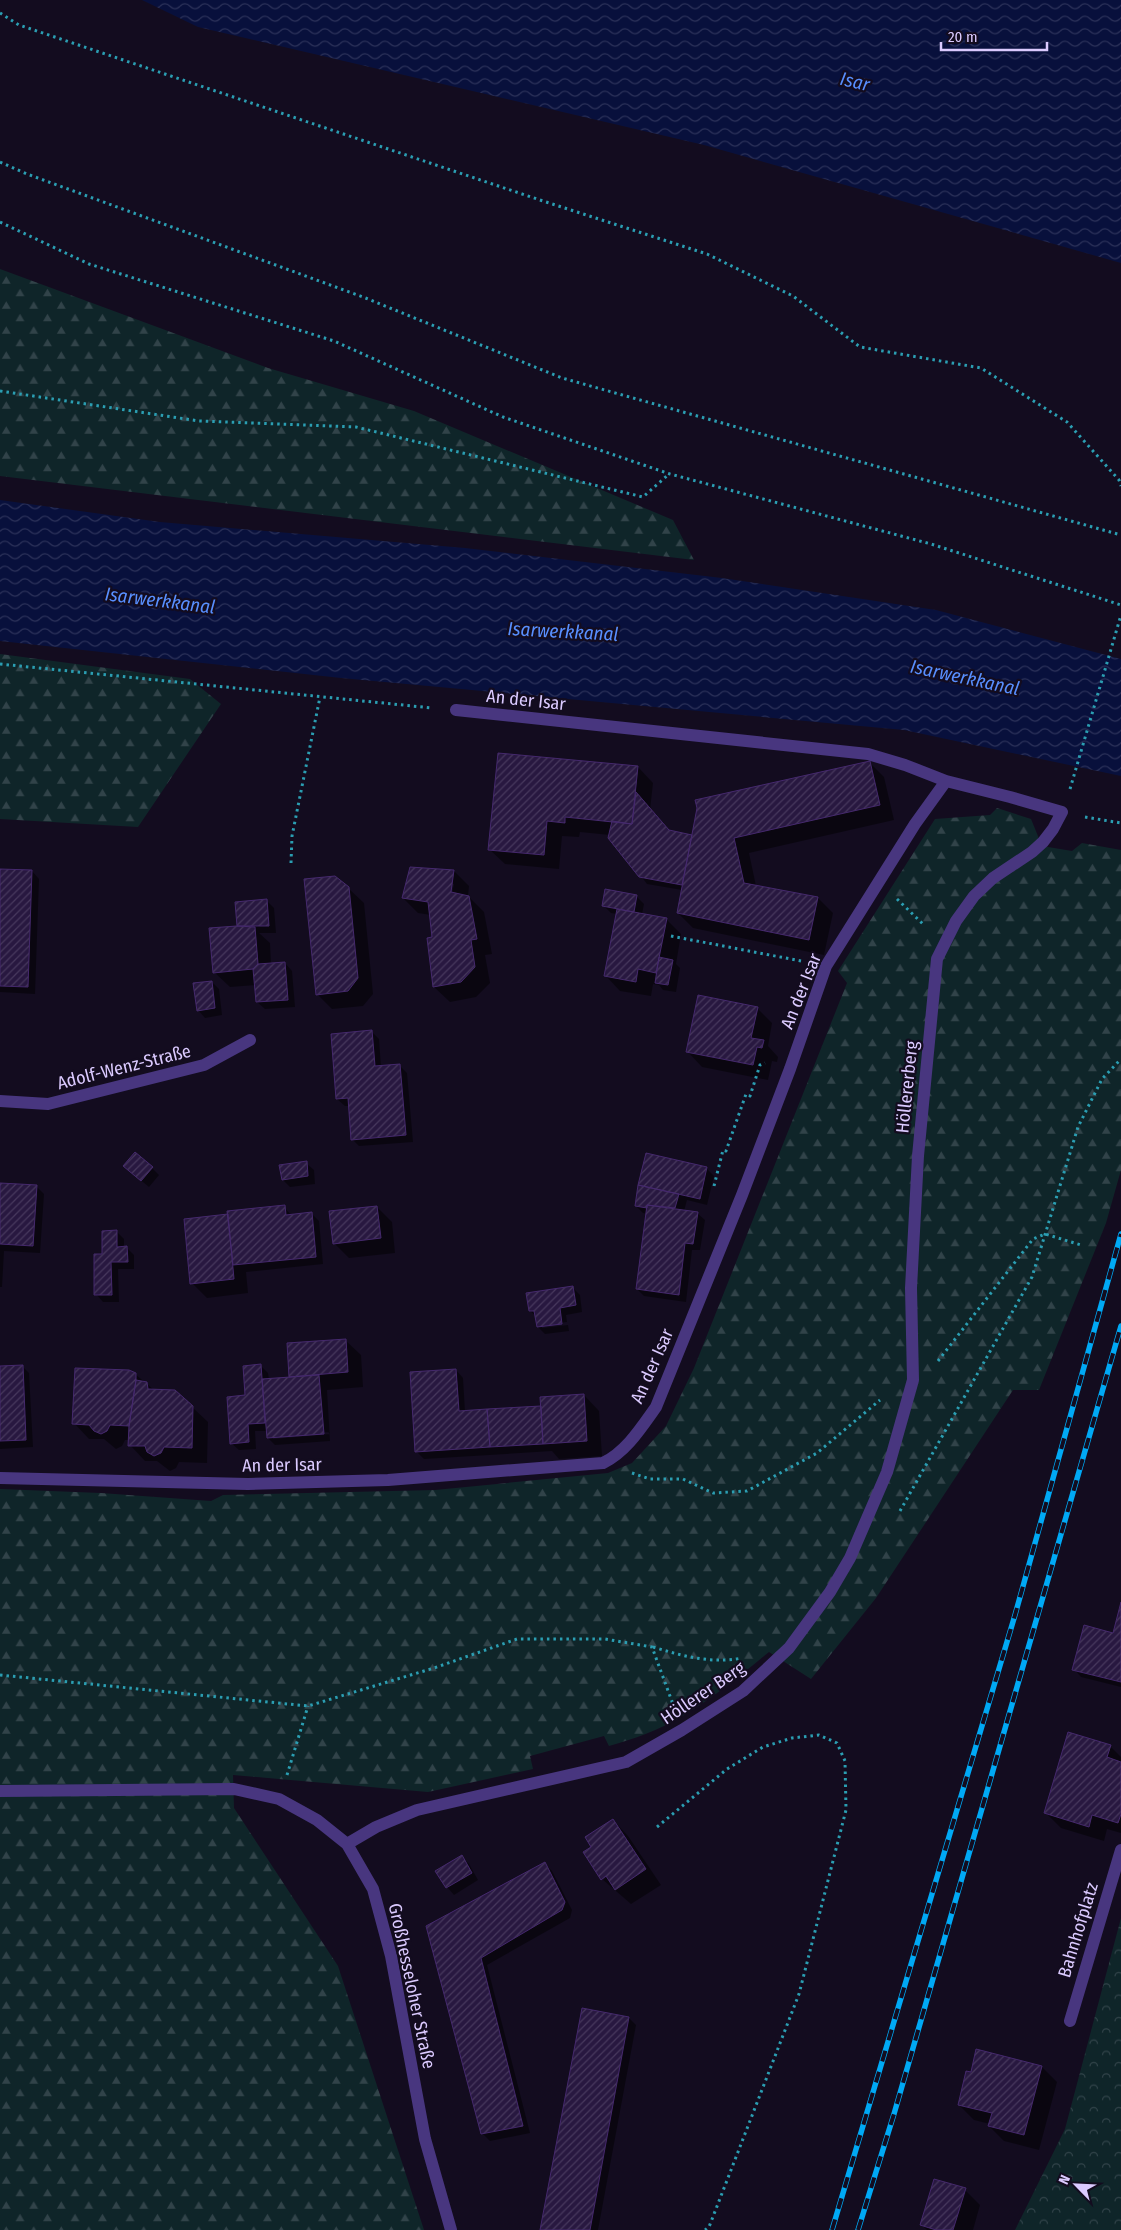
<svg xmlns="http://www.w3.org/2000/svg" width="1121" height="2230" viewBox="0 0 1121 2230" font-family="'Fira Sans Condensed',sans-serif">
	<defs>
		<pattern id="forest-firs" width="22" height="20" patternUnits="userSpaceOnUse" patternTransform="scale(1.25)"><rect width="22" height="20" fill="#0f2529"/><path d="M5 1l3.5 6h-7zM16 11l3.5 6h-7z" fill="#314349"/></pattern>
		<pattern id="park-crowns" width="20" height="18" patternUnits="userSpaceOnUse" patternTransform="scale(1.25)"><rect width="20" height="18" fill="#0f2529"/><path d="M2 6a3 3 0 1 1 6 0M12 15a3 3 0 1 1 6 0" fill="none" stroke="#314349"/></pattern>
		<pattern id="water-waves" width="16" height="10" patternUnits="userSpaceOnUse" patternTransform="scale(1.25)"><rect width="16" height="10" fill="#08103c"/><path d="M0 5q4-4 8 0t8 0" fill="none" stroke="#2b3159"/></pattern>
		<pattern id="building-hatch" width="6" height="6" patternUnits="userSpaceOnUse" patternTransform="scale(1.25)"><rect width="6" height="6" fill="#281840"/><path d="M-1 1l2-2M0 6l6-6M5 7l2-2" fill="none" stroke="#47385d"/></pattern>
	</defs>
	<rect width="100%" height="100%" fill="#130c1f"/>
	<path fill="url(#forest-firs)" d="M0 269 268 368 414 411 673 520 694 560 0 476Z
		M0 654 190 679 221 704 138 827 0 819Z
		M997 808 1031 819 1042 846 1072 851 1082 843 1121 850V1170L1106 1223 1039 1390H1013L876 1598 811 1679 769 1652C741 1675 712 1699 681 1717 659 1730 634 1739 609 1746L604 1736 530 1756 533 1769 428 1792 233 1775 234 1808 338 1966 424 2230H0V1489L101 1493 211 1501 223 1495 435 1490 608 1473 632 1463 666 1426 694 1368 847 983 838 971 935 819 990 815Z"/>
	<path fill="url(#park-crowns)" d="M1121 1918V2230H1015L1065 2129Z"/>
	<path fill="url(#water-waves)" d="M142 0H1121V263L704 145 198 27Z
		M0 500 160 522 465 548 722 578 936 610 1121 659V776L904 730 341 678 0 641Z"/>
	<path fill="#0007" fill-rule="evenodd" d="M869 762 884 777 894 820 749 853 756 886 818 898 833 913 824 955 693 928 678 913 682 890 647 884 610 835 580 832 579 837 562 836 559 869 505 864 489 849 638 767 653 783 650 810 670 832 691 836Z
		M411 869 454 871 469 886 468 896 484 912 492 954 485 955 490 983 476 997 450 1002 434 987 431 915 418 913 403 898ZM451 884H454L451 898H449Z
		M0 870 32 871 39 879 35 994 0 992Z
		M348 888 364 903 373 994 363 1006 332 1009 317 994Z
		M636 896 644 904 642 914 666 919 681 934 676 964 680 968 676 992 663 990 659 985 653 984 651 996 620 991 605 975 617 914 611 913 604 906Z
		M267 901 274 908 276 933H259L270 943 271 964 285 963 292 971 295 1007 265 1009 257 1002 256 985 230 987 214 972 239 927 237 903Z
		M212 982 219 989 222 1015 205 1018 198 1010Z
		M757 1008 772 1023 768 1046 778 1057 777 1062 772 1061 768 1080 702 1067 687 1051Z
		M371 1031 379 1039 381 1067 400 1066 407 1073 413 1142 359 1146 352 1139 349 1106H345L337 1099Z
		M306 1163 314 1170 315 1184 290 1187 283 1180Z
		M152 1168 159 1175 149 1187 132 1173Z
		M706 1168 714 1176 707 1205 687 1200 684 1211 697 1213 705 1220 700 1250H692L686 1302 644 1296 637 1289 647 1214 643 1213 636 1206Z
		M0 1184 36 1186 44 1194 40 1253 4 1251 2 1287H0Z
		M284 1207 292 1216 312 1214 319 1221 323 1264 246 1272 248 1293 207 1298 192 1283 185 1220Z
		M377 1207 392 1222 395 1253 349 1258 334 1243Z
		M116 1231 124 1239V1248H127L134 1255V1269H118L119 1302H103L96 1294 103 1255Z
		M573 1288 580 1295 582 1312 566 1315 567 1322 542 1325V1328L568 1325 569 1331 545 1334 538 1327 537 1317 530 1311Z
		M345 1340 361 1355 363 1387 327 1390 330 1441 275 1445 268 1438 267 1431H255L256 1449 239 1450 231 1443 246 1396 261 1366 268 1373 269 1380 292 1378 291 1376ZM330 1432V1434L273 1439V1436Z
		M22 1366 29 1373 33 1447 0 1449V1367Z
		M456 1370 463 1378 465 1412 542 1407 584 1395 599 1411 602 1456 559 1459 552 1451 424 1459 417 1452Z
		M135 1374 154 1390 192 1407 208 1422 207 1463 179 1462 176 1468 170 1471 157 1461H145L130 1445V1440H125L122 1446 116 1449 104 1439H89L74 1423Z
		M1121 1607V1687L1081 1677 1074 1669 1114 1635Z
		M1110 1746 1121 1757V1833L1107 1829 1104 1841 1061 1828 1046 1813Z
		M613 1820 628 1836 661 1885 631 1904 602 1879 585 1853 593 1847ZM612 1873 603 1880V1876Z
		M462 1857 469 1864 478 1880 454 1895 447 1887Z
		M544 1863 552 1871 572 1910 570 1918 487 1965 530 2133 490 2141 483 2134 427 1927Z
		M629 2018 636 2025 598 2230H542Z
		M1042 2067 1057 2082 1039 2150 1004 2141 989 2126 990 2124 974 2120 959 2105Z
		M965 2190 980 2205 973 2230H927L922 2225Z"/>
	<path fill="url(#building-hatch)" stroke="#45296d" d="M498 753 638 766 632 824 565 817V823L547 821 544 855 488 850Z
		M870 761 880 805 734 838 744 883 818 897 809 940 677 913 697 808 695 800Z
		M636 792 669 830 692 835 682 885 639 877 608 838 612 821 632 824Z
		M410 867 454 870 451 892 469 896 477 939 471 940 475 967 461 982 433 987 427 938 432 937 428 902 402 898Z
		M0 869 32 870 28 987 0 986Z
		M335 876 349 887 358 978 348 991 316 995 304 879Z
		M605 889 637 895 634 912 602 906Z
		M267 899 269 926H237L235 902Z
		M617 909 667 918 656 973 638 969 636 982 604 976Z
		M237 926 255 927 258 964 253 969 213 973 209 928Z
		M659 957 673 960 668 985 655 983Z
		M285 962 288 1000 256 1002 253 969 258 964Z
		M212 981 215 1008 197 1011 193 983Z
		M698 995 758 1007 751 1038 764 1040 762 1048 757 1047 753 1065 686 1052Z
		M372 1030 375 1066 400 1064 406 1135 351 1140 348 1098 336 1099 331 1034Z
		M135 1152 153 1167 141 1181 123 1166Z
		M646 1153 707 1167 700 1199 638 1185Z
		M307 1161 308 1176 282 1180 279 1165Z
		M0 1183 37 1185 33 1246 0 1244Z
		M638 1185 679 1194 675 1208 647 1205V1208L635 1206Z
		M285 1205 286 1215 312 1212 316 1257 233 1265 227 1211Z
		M647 1205 698 1212 693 1244 685 1243 679 1295 636 1289Z
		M377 1206 381 1238 333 1244 329 1211Z
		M228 1214 234 1279 190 1284 184 1219Z
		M117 1230V1247L127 1246 128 1262H111L112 1295H94V1254H102V1231Z
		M573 1286 576 1305 560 1308 562 1324 537 1327 534 1311H529L526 1293Z
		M346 1339 348 1372 289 1377 287 1343Z
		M261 1364 265 1423 248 1424 249 1442 230 1444 227 1397 245 1395 243 1366Z
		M23 1365 26 1440 0 1441V1366Z
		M75 1368 129 1370 136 1373V1380L129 1426 110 1425 107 1431 101 1434 94 1431 89 1425 72 1424Z
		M456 1369 459 1411 487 1409 490 1447 415 1452 410 1372Z
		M319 1375 324 1434 267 1438 262 1379Z
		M136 1380 147 1382 148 1389 175 1390 193 1406 192 1448 164 1447 161 1453 154 1456 147 1452 145 1446H128L129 1426Z
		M584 1394 587 1441 543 1444 540 1397Z
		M541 1406 543 1444 490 1447 487 1409Z
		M1121 1602V1682L1072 1670 1084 1625 1113 1633Z
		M1068 1732 1111 1745 1107 1757 1121 1762V1814L1118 1823 1092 1815 1089 1827 1044 1813Z
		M613 1819 646 1869 615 1890 606 1876 601 1880 583 1852 591 1847 585 1837Z
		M462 1855 472 1873 446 1888 435 1871Z
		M545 1862 565 1902 562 1910 481 1958 523 2126 481 2134 426 1926Z
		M582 2008 629 2017 590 2230H540Z
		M976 2049 1042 2066 1024 2135 988 2126 992 2113 958 2105 966 2071 971 2072Z
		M934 2179 966 2188 953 2230H936L920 2225Z"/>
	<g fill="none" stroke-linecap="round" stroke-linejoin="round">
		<path stroke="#2b9eb2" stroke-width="3" stroke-dasharray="2.5 4" stroke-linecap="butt" d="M0 13 19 25 543 201 707 254 793 296 860 347 981 368 1067 422 1119 480 1121 486
			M0 162 27 174 363 297 562 378 1121 535
			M0 222 89 264 334 341 503 417 670 474 931 544 1121 605
			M0 391 199 421 356 427 643 497 669 474
			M0 664 432 708
			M1070 789 1121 615
			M1085 817 1121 823
			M291 863 292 836 320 697
			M897 899 925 926
			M671 936 801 961
			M714 1186 723 1150 726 1151 746 1094 750 1096 760 1065 765 1063
			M938 1361 1033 1239 1045 1234 1081 1245
			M632 1473 650 1479H683L713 1493 747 1491 817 1453 880 1400
			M900 1511 1032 1277 1078 1127 1102 1079 1121 1059
			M653 1647C683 1656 710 1664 742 1658
			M0 1675 308 1706 434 1668 517 1639H605L652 1647 674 1707
			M287 1775 308 1706
			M657 1827 727 1769 763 1747 792 1738 819 1735 837 1743 845 1761 846 1810 799 1994 709 2227 705 2230"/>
		<path stroke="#48367f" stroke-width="12" d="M0 1101 48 1104 204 1065 250 1040
			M0 1478 248 1484 388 1480 603 1463C626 1452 641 1428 656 1407L742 1195 790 1069 826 966 915 824 946 781
			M0 1791 234 1789 279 1799 317 1820 347 1844 373 1889 391 1956 425 2139 451 2230
			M347 1844 376 1827 417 1810 626 1762 682 1730 743 1691 789 1648 830 1592 850 1558 887 1472 913 1380 911 1288 918 1156 937 959 956 921 974 896 993 878 1032 852 1043 842 1053 829 1062 812 1010 797 946 781 905 765 868 754 456 710
			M1070 2021 1121 1850"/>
		<defs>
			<path id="rail" d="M832 2230 1015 1615 1121 1234
				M858 2230 894 2114 1121 1326"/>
		</defs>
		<use href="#rail" stroke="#00a9f5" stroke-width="5.5"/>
		<use href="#rail" stroke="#130c1f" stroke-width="4" stroke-dasharray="11" stroke-linecap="butt"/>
	</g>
	<g text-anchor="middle" stroke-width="4.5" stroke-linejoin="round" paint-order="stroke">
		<g font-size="18" fill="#dbcaff" stroke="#130c1f">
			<text transform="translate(526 700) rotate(6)" y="6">An der Isar</text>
			<text transform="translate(801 991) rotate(-68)" y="6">An der Isar</text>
			<text transform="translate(124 1067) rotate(-14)" y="6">Adolf-Wenz-Straße</text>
			<text transform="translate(907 1087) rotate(-84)" y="6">Höllererberg</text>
			<text transform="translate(652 1366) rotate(-66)" y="6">An der Isar</text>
			<text transform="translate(282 1465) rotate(-1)" y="6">An der Isar</text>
			<text transform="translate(703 1693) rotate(-34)" y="6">Höllerer Berg</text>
			<text transform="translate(1078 1930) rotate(-73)" y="6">Bahnhofplatz</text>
			<text transform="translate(412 1986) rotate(78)" y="6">Großhesseloher Straße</text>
		</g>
		<g font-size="19" font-style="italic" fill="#588fff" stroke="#130c1f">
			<text transform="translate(855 81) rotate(13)" y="7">Isar</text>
			<text transform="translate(160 600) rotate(7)" y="7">Isarwerkkanal</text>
			<text transform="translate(563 631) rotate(3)" y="7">Isarwerkkanal</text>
			<text transform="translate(965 677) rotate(12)" y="7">Isarwerkkanal</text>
		</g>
	</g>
	<g transform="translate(1076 2185) rotate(294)" stroke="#130c1f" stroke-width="4" paint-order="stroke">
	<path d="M0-4L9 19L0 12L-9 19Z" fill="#dbcaff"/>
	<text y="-8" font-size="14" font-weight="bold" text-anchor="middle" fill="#dbcaff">N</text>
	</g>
	<path d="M941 42v8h106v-8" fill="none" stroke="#dbcaff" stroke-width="2.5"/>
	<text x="948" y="42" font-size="15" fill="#dbcaff" stroke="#130c1f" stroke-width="4" paint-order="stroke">20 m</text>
</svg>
